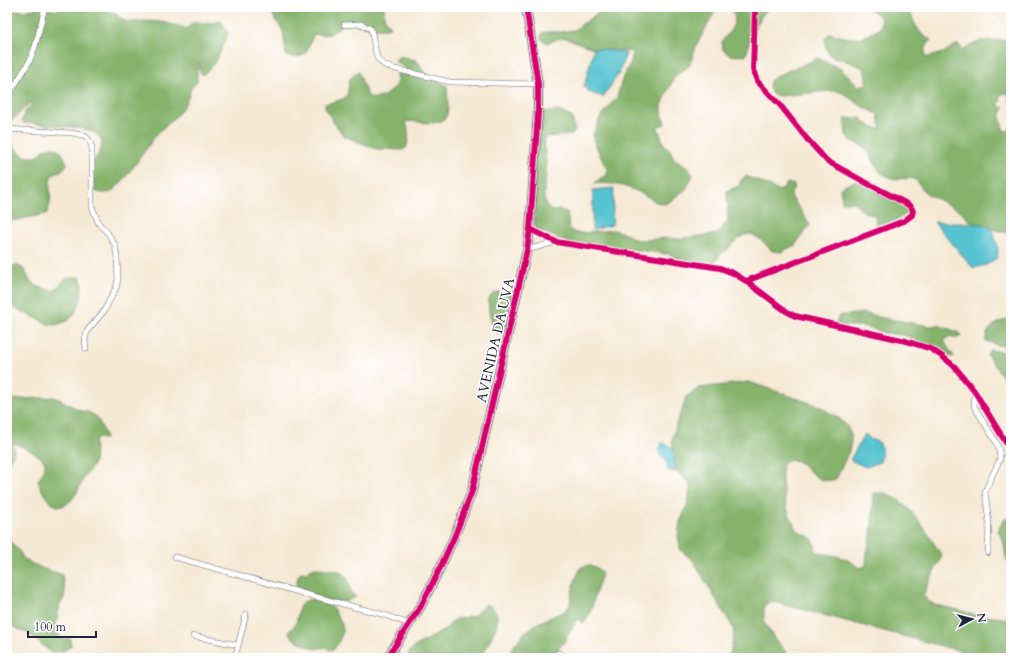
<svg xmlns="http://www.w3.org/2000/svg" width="1018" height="665" viewBox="0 0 1018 665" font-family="Cardo,serif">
	<rect width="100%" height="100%" fill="#fff"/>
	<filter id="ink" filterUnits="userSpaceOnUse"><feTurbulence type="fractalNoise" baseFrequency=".025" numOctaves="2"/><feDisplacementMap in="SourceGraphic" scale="8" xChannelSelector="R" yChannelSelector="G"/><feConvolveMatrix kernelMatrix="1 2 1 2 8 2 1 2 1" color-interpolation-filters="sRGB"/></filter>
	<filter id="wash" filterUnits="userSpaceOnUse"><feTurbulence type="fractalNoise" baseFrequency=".012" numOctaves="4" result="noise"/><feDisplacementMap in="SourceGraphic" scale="16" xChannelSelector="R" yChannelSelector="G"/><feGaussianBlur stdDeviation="0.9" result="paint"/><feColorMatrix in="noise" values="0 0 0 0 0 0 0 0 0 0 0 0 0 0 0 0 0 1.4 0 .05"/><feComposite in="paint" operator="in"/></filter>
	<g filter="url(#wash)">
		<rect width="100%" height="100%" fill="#f5e9d4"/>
		<path fill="#85b36c" stroke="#546a54" d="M40 7H48L51 10H57L69 7 88 10 102 9 114 13 126 22C148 20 166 21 187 29 193 19 201 23 210 23 214 23 217 22 220 21L224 25 228 34 216 61 204 74H202L199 70V63L197 64V81C190 89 191 89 188 98 183 111 169 123 158 132 150 143 121 187 111 192 105 194 97 193 93 189 93 182 90 171 92 164 95 158 101 152 102 145 103 126 66 127 55 126 44 125 35 123 24 123L22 121 26 110 32 104V102C22 107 18 119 7 122V10L25 11Z
			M274 7H383L384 8V17L390 27C380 31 358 25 347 22L330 34 323 35 314 34C305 49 311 60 287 56L286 55 283 31 274 17 272 11Z
			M639 7H764L767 10C757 18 750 42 746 55 736 56 731 57 723 50L722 42C730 29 741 23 730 7L716 10 697 44 689 66 675 76 667 92 662 106V114L665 124 658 126V129L664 144 670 150 674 159 687 166 693 175 686 189 669 202 664 204 656 202 643 194 629 188 616 184 595 183 598 180 606 175 608 172 594 142 593 135 600 118 617 97 623 77 632 60V52L629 51H612L592 48 566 38 557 39 548 43 543 41 541 38 542 33 545 32H562L574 30 602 10 609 12 628 8 637 10Z
			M870 7H908C913 19 918 36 931 40L925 49V57H930L943 53 956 45H959L963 49 981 41 1005 40 1011 37V104L1008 93H1005L1000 95 999 97 1001 99 999 104 1000 108 1004 107 1000 117 1004 131 1011 130V231L1008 233 974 225 957 209 929 195 924 191 916 180 911 178 896 179 888 177 880 172 865 147 851 141 846 135 845 119 861 118C867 125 872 128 881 129L878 114 863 107 843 93 836 91H829L780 96 772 94 769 88 770 81C780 73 791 70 803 65 808 63 812 60 818 58L841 69 859 86 867 84 864 68 842 59H835L829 54 826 47 825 39 830 33C851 39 861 42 880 28 882 18 880 14 871 10Z
			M399 56 416 60 419 63 424 73 447 86C447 95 449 106 447 114 444 128 418 121 407 121L406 123C409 131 409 141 406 148L402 150 377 149 344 136 332 120 325 107V104L340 100 346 97 348 92 349 80 358 71 367 95C378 104 388 93 396 86L397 75 406 68 396 62V59Z
			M558 111 572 117 575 132 569 135 545 137C543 149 547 160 546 172 546 182 542 191 545 201 546 206 548 208 552 211L560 210 567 212 569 228 575 233H582L614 230 628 235 636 240H644L668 238 677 239 717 234 728 220 727 191 739 186 741 180 746 176 769 186 778 191 783 189 787 183 794 185V187L791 193V196L810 225 795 245 781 252 772 251 760 239 752 234 744 235 732 244 727 250 720 254 716 261 711 264C697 260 681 262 669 254L622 248H607L571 244 535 228 532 123C538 110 545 112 558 111Z
			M11 144C21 153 21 158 37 157 43 149 53 142 61 152 64 155 65 160 67 164 64 170 57 173 51 176 47 191 55 199 46 214L7 222V146Z
			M857 180 877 189 881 195 900 202 910 212 895 221 876 224 875 215C864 214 861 210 854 202H842L840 188Z
			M17 265 25 270C30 286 38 287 53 291 64 283 63 276 80 277L82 284 81 299 74 315 68 321 55 325 48 324 41 320 7 305V267Z
			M498 292C501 292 505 292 508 293 519 298 508 324 505 333 503 333 501 333 499 333 491 329 486 304 490 297 492 294 495 293 498 292Z
			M863 313 877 316V317L929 326 938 325 958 332 963 336 956 338 950 336 944 340C946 347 951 351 954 357L948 356 941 347 932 346 918 343 915 339 903 335 885 333 863 326H842L836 323 839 316Z
			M1011 318V344L1000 346 986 341C985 327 1000 321 1011 318Z
			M990 350 1011 353V395L1007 383 987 355Z
			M749 382 819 406 840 419 846 425 851 435V442L849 451 836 479C808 488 807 450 783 463 779 481 786 515 797 529 806 540 814 531 816 551 825 555 830 554 839 557 846 558 853 563 859 568L866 566 867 552 871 537 874 493C877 493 881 493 883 493 910 499 928 535 942 556L923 595 928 601 935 605 963 611 970 614 1011 619V658H987L770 601 764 606V622L776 641H777L790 658H729L734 636 733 628 693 560 681 551 678 536 680 522 687 506 690 491 689 483 677 471 675 464 672 440 678 419 682 411 686 397 699 388Z
			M55 397 81 411 88 412 97 417C100 425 105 431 105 439L99 438 95 441C94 449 96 457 93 465 90 470 86 474 84 478 81 484 78 491 74 497 57 519 44 497 38 481 40 476 46 469 45 464 45 456 21 446 14 443L12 444C17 451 11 458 7 465V400Z
			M1011 517V565C1003 559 1006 548 1003 540 1002 536 999 533 998 531L1004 519Z
			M7 538 20 552 25 561 27 560C39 570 49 569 62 575L65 591 64 598 60 604 56 625 57 633 62 639 70 638 71 646 63 651 52 653 29 634 7 624Z
			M590 565 597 568 602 574C600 581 597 588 595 595 592 606 591 615 582 624L579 619 576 620C570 633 561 651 548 657 542 660 515 658 507 658L514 645 525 632 538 623 565 611 570 605 574 583 581 567Z
			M316 568C337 570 348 568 351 593L356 597C353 598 348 601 344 602 329 604 309 593 296 586L298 577 301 572 307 573 311 569Z
			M313 599C319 601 327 602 331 606 334 608 334 612 336 614 347 627 343 636 334 649L329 650 326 647 315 649 295 640 289 633 290 630C305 620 289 603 313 599Z
			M486 604C512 616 486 639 484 655L487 658H407L410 651 417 645 443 631 455 619 473 616Z"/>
		<path fill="#56c3d0" stroke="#3c7286" d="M594 48 626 53 619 73 603 97 589 92 584 87Z
			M614 188 612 225 592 230 593 190Z
			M934 222 983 224 990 227C995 236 1000 248 997 258L986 265 973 268Z
			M864 435H867L870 439 880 443C882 449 882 456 880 462L866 467 850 460Z
			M662 443C674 447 675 450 674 462 674 466 676 468 675 472L668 470 667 462 660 456 659 446Z"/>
	</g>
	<g filter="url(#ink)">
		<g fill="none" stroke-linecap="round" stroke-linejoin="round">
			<defs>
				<path id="street" d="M344 25 361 24 371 29 377 58 384 65 395 69 450 82 538 84
					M7 98 29 62 35 47 45 7
					M7 129 72 133C84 135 89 135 92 148V207L99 224 107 232 115 245 117 257 118 279 116 288 104 311 87 331 85 340 86 349
					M530 229 556 242 720 268 733 273 746 281 786 311 795 316 906 341 931 349 943 357 954 366 975 392 1011 451
					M527 250 556 242
					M746 281 904 221 912 215 913 211 911 207 907 204 863 181 827 161 807 139 780 105 757 81 753 70 755 7
					M975 392 974 406 996 442 999 450 1000 459 985 491 989 523 988 553
					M175 557 309 595 385 615 409 624
					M193 636 238 645
					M235 658 246 614
					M548 658 559 653 568 658"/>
				<path id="primary" d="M387 658 421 606 440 568 455 535 472 491 527 250 530 229 538 112V84L526 7"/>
			</defs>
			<use href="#street" stroke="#6c6871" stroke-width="6"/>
			<use href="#primary" stroke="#6c6871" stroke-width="10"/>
			<use href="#street" stroke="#fff" stroke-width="5"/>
			<use href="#primary" stroke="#fff" stroke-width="8"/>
			<defs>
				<path id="cycleway" d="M530 229 556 242 720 268 733 273 746 281 786 311 795 316 906 341 931 349 943 357 954 366 975 392 1011 451
					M746 281 904 221 912 215 913 211 911 207 907 204 863 181 827 161 807 139 780 105 757 81 753 70 755 7
					M387 658 421 606 440 568 455 535 472 491 527 250 530 229 538 112V84L526 7"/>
			</defs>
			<use href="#cycleway" stroke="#fff" stroke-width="8"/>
			<use href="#cycleway" stroke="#d6006c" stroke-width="6"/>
		</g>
	</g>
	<g text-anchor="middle" stroke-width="3.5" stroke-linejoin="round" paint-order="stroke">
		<g font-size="14" fill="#22223b" stroke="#fff">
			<text transform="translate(495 340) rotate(-77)" y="5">AVENIDA DA UVA</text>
		</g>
	</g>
	<rect width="1018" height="665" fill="none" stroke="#fff" stroke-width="24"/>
	<g transform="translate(972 619) rotate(83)" stroke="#ffffff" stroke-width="3" paint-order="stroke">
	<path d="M0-3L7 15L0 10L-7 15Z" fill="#22223b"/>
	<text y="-6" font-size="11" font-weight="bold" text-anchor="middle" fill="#22223b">N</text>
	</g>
	<path d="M28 631v6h68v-6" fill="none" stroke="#22223b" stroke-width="2"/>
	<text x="34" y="631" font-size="12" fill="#22223b" stroke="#ffffff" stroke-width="3" paint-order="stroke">100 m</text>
</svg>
